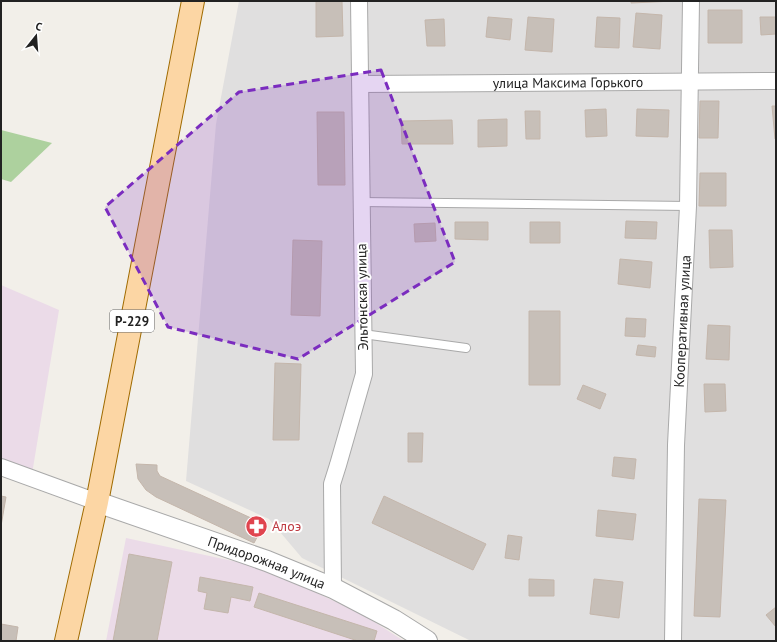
<svg xmlns="http://www.w3.org/2000/svg" width="777" height="642" viewBox="0 0 777 642" font-family="'PT Sans',sans-serif">
	<rect width="100%" height="100%" fill="#f2efe9"/>
	<path fill="#e0dfdf" d="M239 1H776V641H471L302 558 269 519 186 481 216 124Z"/>
	<path fill="#ebdbe8" d="M1 285 59 310 32 474 1 463Z
		M126 538 261 567 362 614 404 641H106Z"/>
	<path fill="#add19e" d="M1 130 52 143 11 182 1 179Z"/>
	<path fill="#c7bfb8" stroke="#c4b6ab" d="M316 1H342L343 36 316 37Z
		M631 1H674L631 3Z
		M708 10H742V43H708Z
		M636 13 662 15 660 49 633 47Z
		M488 17 512 19 510 40 486 37Z
		M528 17 554 19 552 52 525 50Z
		M597 17 620 18 619 48 595 47Z
		M760 17H776V34L761 35Z
		M444 19 445 46H427L425 20Z
		M700 101H719L718 138H699Z
		M772 106H776V139H775Z
		M606 109 607 136 586 137 585 110Z
		M637 109 669 110 668 137 636 136Z
		M525 111H540V139H526Z
		M317 112H344L345 185H318Z
		M507 119V146L478 147V120Z
		M452 120 453 144H402L401 121Z
		M700 173H726V206H699Z
		M626 221 657 222 656 239 625 238Z
		M455 222H488V240L455 239Z
		M530 222H560V243H530Z
		M435 223 436 241 415 242 414 224Z
		M709 230H732L733 267 710 268Z
		M293 240 322 241 320 316 291 315Z
		M620 259 652 262 650 288 618 284Z
		M529 311H560V385H529Z
		M626 318 646 319 645 337 625 336Z
		M708 325 730 326 729 360 706 359Z
		M638 345 656 347 655 357 636 355Z
		M275 363 301 364 299 440H273Z
		M704 384H725L726 411 705 412Z
		M583 385 606 394 600 409 577 399Z
		M408 433H423L422 462H408Z
		M614 457 636 459 634 479 612 476Z
		M136 464 157 465V471L160 476 264 524 254 543 156 497 146 490 138 479Z
		M1 496 6 497 1 526Z
		M384 496 486 544 473 570 372 523Z
		M699 499 726 500 720 617 694 616Z
		M598 510 636 514 633 540 596 536Z
		M508 535 522 537 519 560 505 558Z
		M129 554 172 562 157 641H113Z
		M200 577 253 587 250 601 231 597 228 613 204 609 207 593 198 591Z
		M529 579 554 580V596H529Z
		M594 579 623 582 619 618 590 614Z
		M259 593 377 631 374 641H358L254 607Z
		M776 607V627L766 615Z
		M1 624 18 627 16 641H1Z"/>
	<g fill="none" stroke-linecap="round" stroke-linejoin="round">
		<defs>
			<path id="service" d="M360 202 688 206
				M363 334 466 348"/>
			<g id="minor">
				<path id="s1" d="M361 84 776 81"/>
				<path d="M1 467 97 502"/>
				<path d="M333 588 332 484 338 465 364 374 359 1"/>
				<path id="s2" d="M673 641 676 445 688 206 691 1"/>
			</g>
			<g id="tertiary">
				<path id="s3" d="M97 502 267 561 333 588 394 620 427 641"/>
			</g>
			<path id="primary" d="M66 641 97 502 193 1"/>
		</defs>
		<use href="#service" stroke="#a9a9a9" stroke-width="10"/>
		<use href="#minor" stroke="#a9a9a9" stroke-width="18"/>
		<use href="#tertiary" stroke="#a9a9a9" stroke-width="22"/>
		<use href="#primary" stroke="#a06b00" stroke-width="24"/>
		<use href="#service" stroke="#fff" stroke-width="8"/>
		<use href="#minor" stroke="#fff" stroke-width="16"/>
		<use href="#tertiary" stroke="#fff" stroke-width="20"/>
		<use href="#primary" stroke="#fcd6a4" stroke-width="22"/>
	</g>
	<path fill="#7b2cbf" fill-opacity="0.2" stroke="#7b2cbf" stroke-width="3" stroke-dasharray="8 5" stroke-linejoin="round" d="M381 70 455 262 298 359 168 327 105 207 239 92Z"/>
	<defs>
		<symbol id="pharmacy-disc" viewBox="-11 -11 22 22"><circle r="9.5" fill="#e0444e" stroke="#fff"/><path d="M-2-6h4v4h4v4h-4v4h-4v-4h-4v-4h4Z" fill="#fff"/></symbol>
	</defs>
	<g fill-rule="evenodd">
		<use href="#pharmacy-disc" x="244" y="514" width="25" height="25"/>
	</g>
	<g text-anchor="middle" stroke-width="4" stroke-linejoin="round" paint-order="stroke">
		<rect fill="#fff" stroke="#646464" stroke-width="1" x="110" y="310" width="44" height="22" rx="3"/>
		<g font-size="13" font-weight="bold" fill="#222">
			<text x="132" y="326">Р-229</text>
		</g>
		<g font-size="14" fill="#222" stroke="#fff">
			<text dy="5" stroke="none"><textPath href="#s1" startOffset="207">улица Максима Горького</textPath></text>
			<text transform="translate(362 297) rotate(-91)" y="5">Эльтонская улица</text>
			<text dy="5" stroke="none"><textPath href="#s2" startOffset="320">Кооперативная улица</textPath></text>
			<text dy="5" stroke="none"><textPath href="#s3" startOffset="180">Придорожная улица</textPath></text>
		</g>
		<g font-size="14" fill="#be3a42" stroke="#fff" text-anchor="start">
			<text x="272" y="531">Алоэ</text>
		</g>
	</g>
	<rect width="777" height="642" fill="none" stroke="#222222" stroke-width="4"/>
	<g transform="translate(36 36) rotate(17)" stroke="#ffffff" stroke-width="3" paint-order="stroke">
	<path d="M0-3L7 15L0 10L-7 15Z" fill="#222222"/>
	<text y="-6" font-size="11" font-weight="bold" text-anchor="middle" fill="#222222">С</text>
	</g>
</svg>
